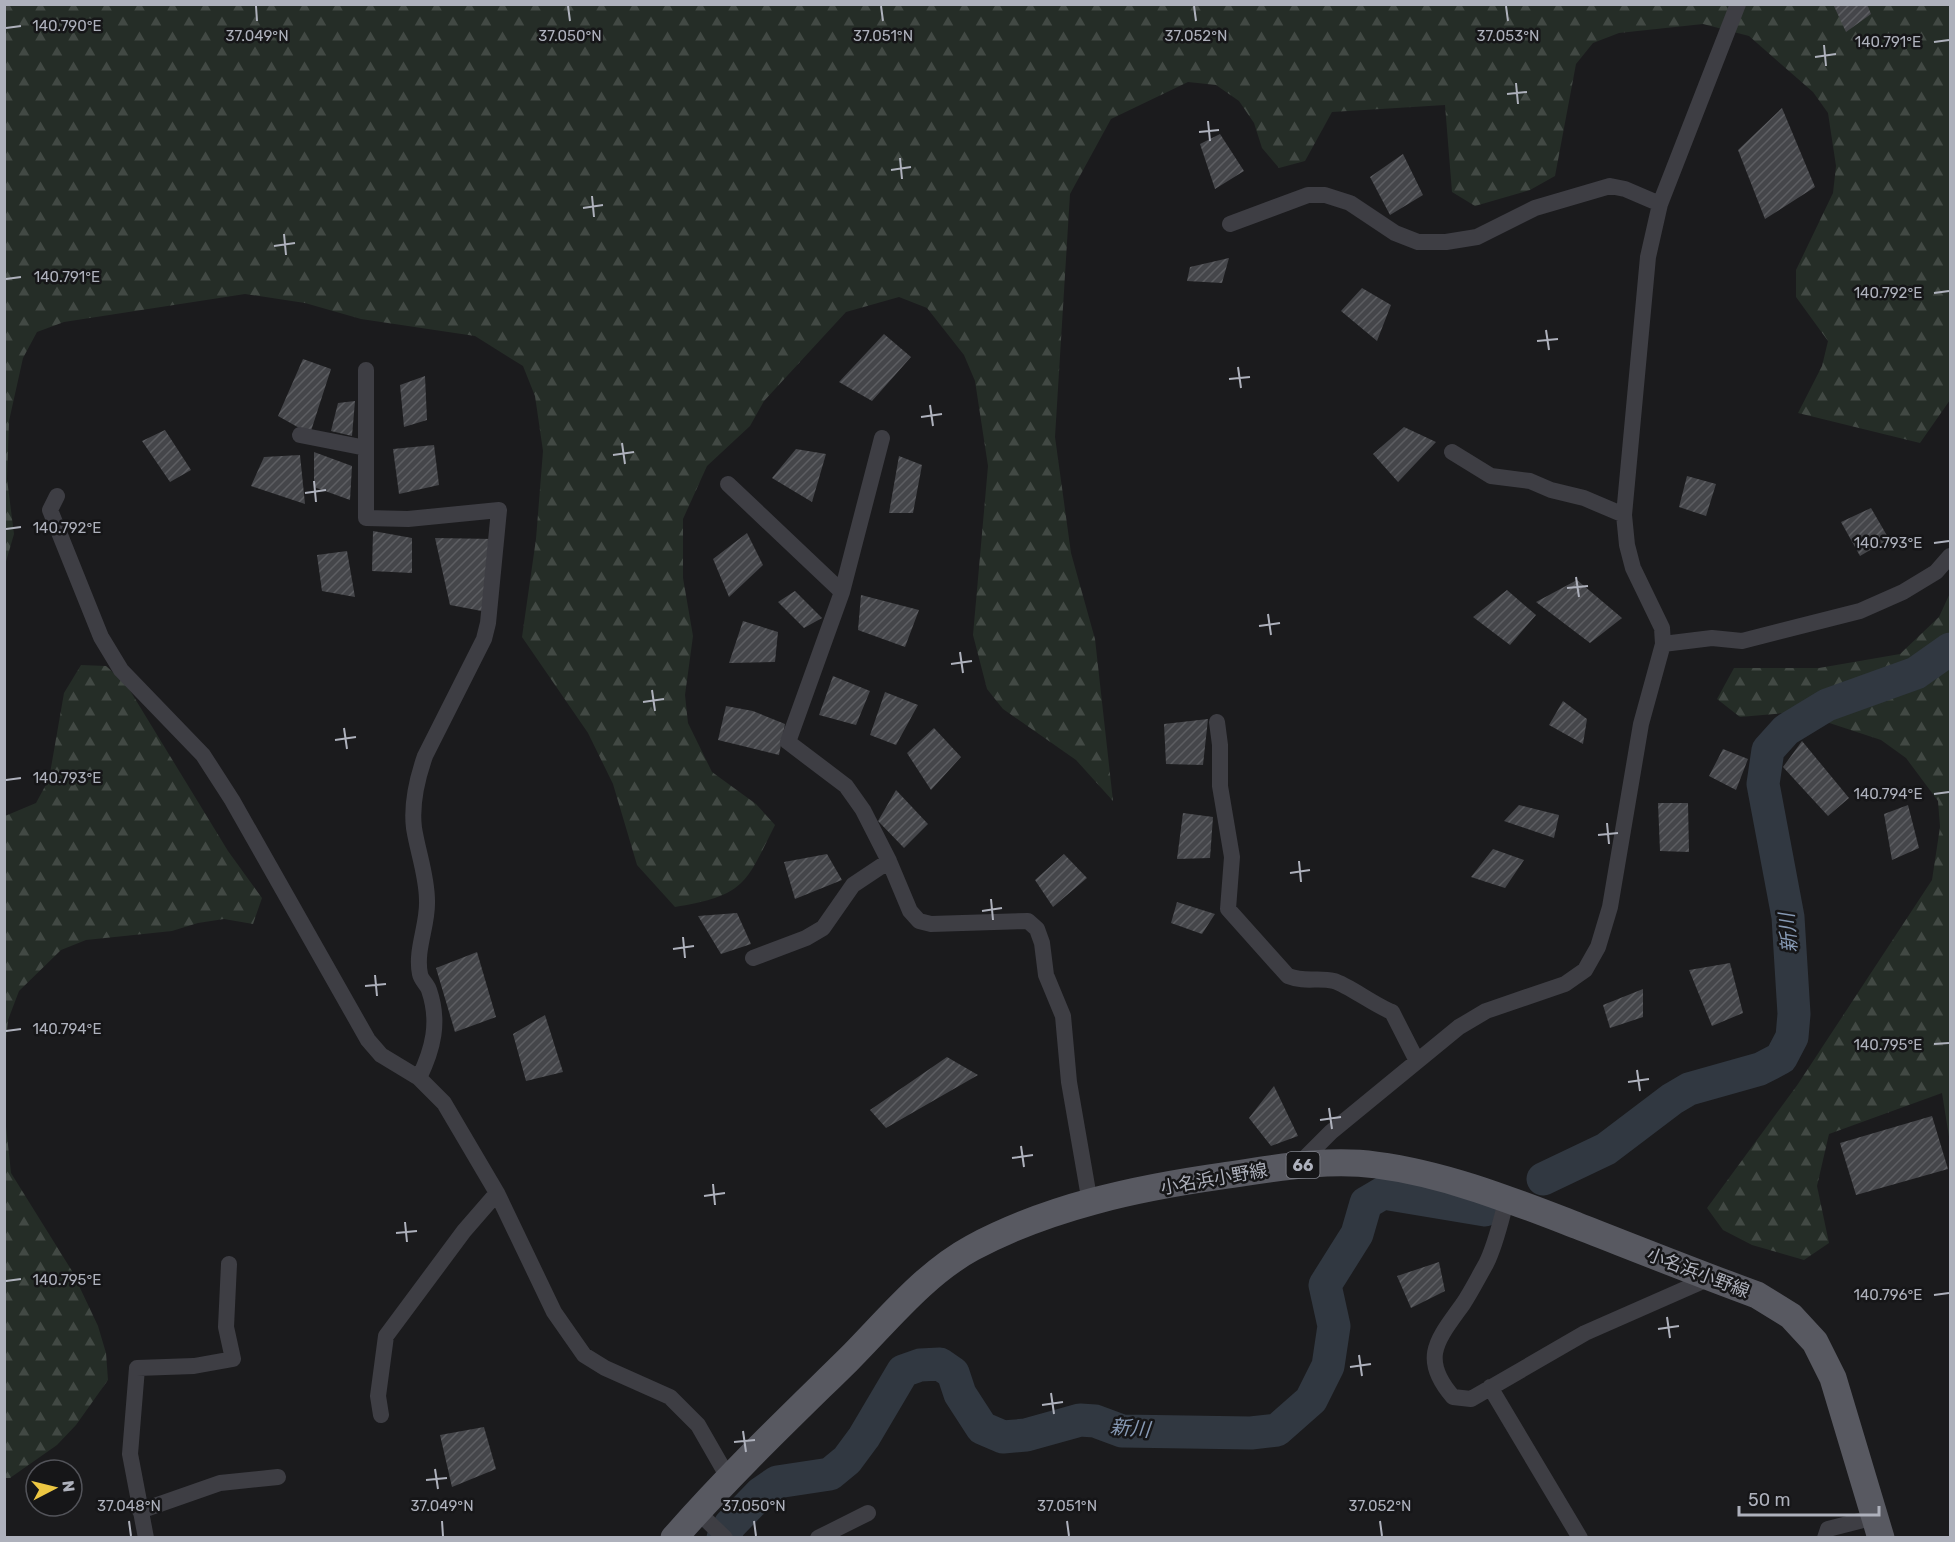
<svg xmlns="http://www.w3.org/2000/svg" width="1955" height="1542" viewBox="0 0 1955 1542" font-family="Rubik,'Noto Sans JP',sans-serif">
	<defs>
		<pattern id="forest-firs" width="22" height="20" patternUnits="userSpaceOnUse" patternTransform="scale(1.5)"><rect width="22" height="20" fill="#252d27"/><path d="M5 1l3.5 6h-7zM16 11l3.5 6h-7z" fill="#424944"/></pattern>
		<pattern id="building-hatch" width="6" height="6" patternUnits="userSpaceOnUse" patternTransform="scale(1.5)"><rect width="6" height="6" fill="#45464a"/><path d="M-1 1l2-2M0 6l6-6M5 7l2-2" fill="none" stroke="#5d5e62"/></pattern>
	</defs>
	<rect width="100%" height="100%" fill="#1b1b1d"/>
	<path fill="url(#forest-firs)" d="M5 5H1950V400L1920 443 1798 413 1822 366 1828 341 1796 297V270L1833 193 1836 166 1828 113 1813 92 1749 36 1703 24 1619 33 1593 43 1576 64 1555 176 1530 190 1475 206 1452 192 1445 105 1332 112 1305 161 1279 168 1262 148 1254 123 1239 101 1216 85 1188 82 1111 119 1070 194 1055 437 1071 553 1095 639 1113 801 1076 760 1003 709 987 689 973 635 988 466 975 381 964 355 927 308 899 297 846 312 764 401 750 426 707 466 683 519V578L693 636 685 695 688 723 712 772 756 804 775 825C745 885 745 895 675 907L637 865 613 784 588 733 522 637 536 539 543 451 535 396 523 366 475 336 361 319 305 303 245 294 64 322 37 332 23 358 9 421 7 479 14 534 5 565Z
		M1950 593V1143L1942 1093 1829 1134 1817 1186 1829 1243 1804 1260 1752 1245 1723 1230 1707 1208 1798 1084 1932 880 1940 827 1938 801 1906 758 1881 740 1796 712 1740 717 1717 699 1734 668H1819L1900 654 1939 617Z
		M81 665 106 666 126 684 228 851 262 898 253 924 224 919 198 923 172 931 86 940 61 950 19 991 8 1020 5 1050V816L36 803 49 779 64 693Z
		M5 1117 11 1173 72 1271 98 1326 106 1353 108 1380 76 1425 57 1445 10 1478H5Z"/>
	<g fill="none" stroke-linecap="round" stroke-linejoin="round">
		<path stroke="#313841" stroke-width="33" d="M1543 1179 1606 1149 1672 1099 1689 1089 1760 1069 1781 1058 1792 1037 1794 1014 1788 917 1763 784 1768 750 1786 730 1827 705 1916 673 1950 649
			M723 1538 730 1525 761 1493 777 1482 830 1474 847 1460 864 1437 903 1371 920 1365 940 1364 953 1373 960 1394 982 1428 1003 1437 1026 1435 1080 1420 1095 1421 1122 1431 1251 1433 1277 1430 1311 1400 1328 1366 1334 1326 1325 1285 1357 1234 1366 1203 1383 1193 1485 1210"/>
	</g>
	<path fill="url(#building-hatch)" d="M1833 4H1867L1871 14 1846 32Z
		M1782 108 1815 187 1765 219 1738 150Z
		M1220 134 1244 171 1215 189 1200 144Z
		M1403 154 1423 195 1390 215 1370 177Z
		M1229 258 1222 283 1187 281 1190 267Z
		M1362 288 1391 305 1377 341 1341 311Z
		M884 334 911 357 872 401 839 382Z
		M303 359 331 369 310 434 278 416Z
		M425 376 427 420 404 427 400 385Z
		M355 401 352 436 331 431 338 403Z
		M1404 427 1436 442 1398 482 1373 454Z
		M165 430 191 470 170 482 142 441Z
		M434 445 439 485 399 494 393 449Z
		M796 449 826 454 812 502 772 478Z
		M314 452 352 466 350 500 314 487Z
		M300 455 305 504 251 486 264 457Z
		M899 456 922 465 913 513H889Z
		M1687 476 1716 484 1706 516 1679 507Z
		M1871 508 1889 539 1860 556 1841 522Z
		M373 531 412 538V573L372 571Z
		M747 533 763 565 729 597 713 559Z
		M435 538 494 539 487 612 450 605Z
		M347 551 355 597 322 591 317 555Z
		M1577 580 1622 618 1590 643 1536 602Z
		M1507 590 1536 615 1510 645 1473 617Z
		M795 591 822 618 804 628 778 602Z
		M861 595 919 610 905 647 858 630Z
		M743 621 778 632 775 662 729 663Z
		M833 676 870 691 856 725 819 715Z
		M885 692 918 705 896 745 870 735Z
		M1563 701 1587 719 1583 744 1549 725Z
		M726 706 753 711 785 724 779 755 718 740Z
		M1208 719 1203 765 1166 764 1164 724Z
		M934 728 961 757 931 790 907 753Z
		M1802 741 1849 798 1828 816 1783 767Z
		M1723 749 1748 759 1736 790 1709 776Z
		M896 790 928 824 904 848 878 821Z
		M1658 803H1688L1689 852 1660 851Z
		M1519 805 1559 815 1554 838 1504 821Z
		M1908 805 1919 848 1892 860 1884 814Z
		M1183 813 1213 817 1210 858 1177 859Z
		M1493 849 1524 860 1505 888 1471 877Z
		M827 854 842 880 795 899 784 862Z
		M1064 854 1087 878 1053 907 1035 880Z
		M1177 902 1215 914 1202 934 1171 923Z
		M737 913 751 944 721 954 698 916Z
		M477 952 496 1017 455 1032 436 968Z
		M1730 963 1743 1013 1712 1026 1689 970Z
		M1643 989V1017L1610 1028 1603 1005Z
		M545 1015 563 1072 526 1081 513 1034Z
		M947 1057 978 1075 886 1128 870 1110Z
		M1274 1086 1298 1136 1271 1146 1249 1118Z
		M1932 1116 1948 1169 1856 1195 1840 1143Z
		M1439 1262 1445 1291 1411 1308 1397 1276Z
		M484 1427 496 1469 452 1487 440 1435Z"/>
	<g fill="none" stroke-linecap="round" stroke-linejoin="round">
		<path stroke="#3e3e44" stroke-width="16" d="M1230 224 1308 195H1325L1350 203 1395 233 1418 242H1446L1477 237 1535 208 1610 186 1625 189 1660 204
			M366 370V518L408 519 499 510 488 623 484 639 425 756C417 779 411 804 414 828 418 853 427 876 427 901 428 925 415 950 420 974 421 980 427 984 429 990 440 1022 433 1049 419 1078
			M300 435 366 448
			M882 438 842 592 788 742 846 786 863 810 889 861 910 911 919 921 931 924 1028 921 1037 929 1042 943 1046 975 1063 1016 1069 1082 1090 1203
			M1452 452 1491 476 1530 481 1551 490 1584 498 1624 515
			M728 484 842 592
			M57 496 50 510 101 637 121 670 203 755 232 800 368 1040 381 1055 419 1078 444 1103 497 1193 554 1312 584 1355 605 1368 670 1397 698 1425 729 1479
			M1663 644 1712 638 1742 641 1860 611 1903 592 1936 572 1950 556
			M1217 722 1220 745V786L1232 857 1228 909 1288 976C1306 983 1317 977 1334 981 1348 985 1374 1005 1392 1012L1417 1061
			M753 958 806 938 823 928 853 885 889 861
			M1298 1165 1331 1132 1459 1027 1486 1011 1565 984 1585 970 1598 947 1610 907 1641 724 1663 644 1662 628 1633 568 1627 545 1624 515 1648 257 1660 204 1738 4
			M1507 1198C1501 1220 1496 1244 1486 1264 1478 1278 1471 1292 1463 1304 1438 1339 1419 1358 1453 1397L1471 1399 1585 1333 1710 1278
			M1490 1387 1580 1538
			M381 1415 378 1396 386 1336 464 1231 497 1193
			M140 1511 220 1483 278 1477
			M697 1511 725 1538
			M146 1538 130 1454 137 1368 194 1366 233 1359 226 1327 229 1264
			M818 1538 868 1513
			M1825 1538 1828 1529 1875 1517"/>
		<path stroke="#585961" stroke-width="27" d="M674 1538C729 1475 789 1418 848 1360 886 1322 924 1274 972 1248 1048 1207 1137 1188 1222 1176 1272 1169 1325 1158 1376 1165 1446 1174 1513 1201 1578 1226 1637 1249 1697 1273 1757 1295L1791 1316 1815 1342 1833 1378 1881 1538"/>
	</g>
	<path fill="none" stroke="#aeb1bc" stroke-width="2" d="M256 6 257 21M568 6 570 21M881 6 883 21M1194 6 1196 21M1506 6 1508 21M6 28 21 26M1934 42 1949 40M1824 45 1826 66M1815 57 1836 54M1516 83 1518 104M1507 94 1527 92M1208 121 1210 141M1199 132 1219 130M900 158 902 179M891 170 911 167M592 196 594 217M583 208 603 205M284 234 286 255M274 246 295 243M6 279 21 277M1934 293 1949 291M1546 330 1549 350M1537 341 1558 339M1238 367 1241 388M1229 379 1250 377M930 405 933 426M921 417 942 414M622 443 625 464M613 455 634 452M314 481 316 502M305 493 326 490M6 529 21 527M1934 543 1949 541M1576 577 1579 597M1567 588 1588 586M1268 614 1271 635M1259 626 1280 623M960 652 963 673M951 664 972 661M652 690 655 711M643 702 664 699M344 728 347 749M335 740 356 737M6 780 21 778M1934 794 1949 792M1607 823 1609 844M1598 835 1618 833M1299 861 1301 882M1290 873 1310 870M991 899 993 920M982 911 1002 908M683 937 685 958M673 949 694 946M375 975 377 996M365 986 386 984M6 1031 21 1029M1934 1044 1949 1043M1637 1070 1640 1091M1628 1082 1649 1079M1329 1108 1332 1129M1320 1120 1341 1117M1021 1146 1024 1167M1012 1158 1033 1155M713 1184 715 1205M704 1196 725 1193M405 1222 407 1242M396 1233 417 1231M6 1281 21 1279M1934 1295 1949 1293M1667 1317 1670 1338M1658 1329 1679 1326M1359 1355 1362 1376M1350 1367 1371 1364M1051 1393 1054 1414M1042 1405 1063 1402M743 1431 746 1452M734 1442 755 1440M435 1469 438 1489M426 1480 447 1478M129 1521 131 1536M442 1521 443 1536M754 1521 756 1536M1067 1521 1069 1536M1380 1521 1382 1536"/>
	<g text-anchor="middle" stroke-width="5" stroke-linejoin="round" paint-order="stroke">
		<rect fill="#161618" stroke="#80828b" stroke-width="1.5" x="1286.5" y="1152" width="33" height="26" rx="4.5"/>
		<g font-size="16" font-weight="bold" fill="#aeb1bc">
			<text x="1303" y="1171">66</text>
		</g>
		<g font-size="18" fill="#aeb1bc" stroke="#161618">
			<text transform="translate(1214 1179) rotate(-10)" y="6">小名浜小野線</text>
			<text transform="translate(1698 1273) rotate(21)" y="6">小名浜小野線</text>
		</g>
		<g font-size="20" font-style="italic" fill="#879ab5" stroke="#161618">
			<text transform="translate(1788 933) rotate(-95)" y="7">新川</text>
			<text transform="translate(1130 1428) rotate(5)" y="7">新川</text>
		</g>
	</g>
	<g font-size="15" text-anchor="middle" fill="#aeb1bc" stroke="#161618" stroke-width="5" stroke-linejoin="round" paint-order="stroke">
		<text x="67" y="31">140.790°E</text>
		<text x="257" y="41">37.049°N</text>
		<text x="570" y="41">37.050°N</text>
		<text x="883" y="41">37.051°N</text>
		<text x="1196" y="41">37.052°N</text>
		<text x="1508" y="41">37.053°N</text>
		<text x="1888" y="47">140.791°E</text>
		<text x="67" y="282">140.791°E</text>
		<text x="1888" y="298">140.792°E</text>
		<text x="67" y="533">140.792°E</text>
		<text x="1888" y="548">140.793°E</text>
		<text x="67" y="783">140.793°E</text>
		<text x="1888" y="799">140.794°E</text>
		<text x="67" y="1034">140.794°E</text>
		<text x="1888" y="1050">140.795°E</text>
		<text x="67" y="1285">140.795°E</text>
		<text x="1888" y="1300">140.796°E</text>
		<text x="129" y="1511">37.048°N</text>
		<text x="442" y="1511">37.049°N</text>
		<text x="754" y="1511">37.050°N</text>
		<text x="1067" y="1511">37.051°N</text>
		<text x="1380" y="1511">37.052°N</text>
	</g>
	<rect width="1955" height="1542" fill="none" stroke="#aeb1bc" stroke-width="12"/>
	<g transform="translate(54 1488) rotate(83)"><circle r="28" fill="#161618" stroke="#53545a" stroke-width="1.5"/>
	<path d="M0-4.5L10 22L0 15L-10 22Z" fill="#edc743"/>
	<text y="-9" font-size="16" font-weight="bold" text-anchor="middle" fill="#aeb1bc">N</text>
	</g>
	<path d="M1739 1506v9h140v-9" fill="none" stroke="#aeb1bc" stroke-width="3"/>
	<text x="1748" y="1506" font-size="18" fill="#aeb1bc" stroke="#161618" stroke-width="4.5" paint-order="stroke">50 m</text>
</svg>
